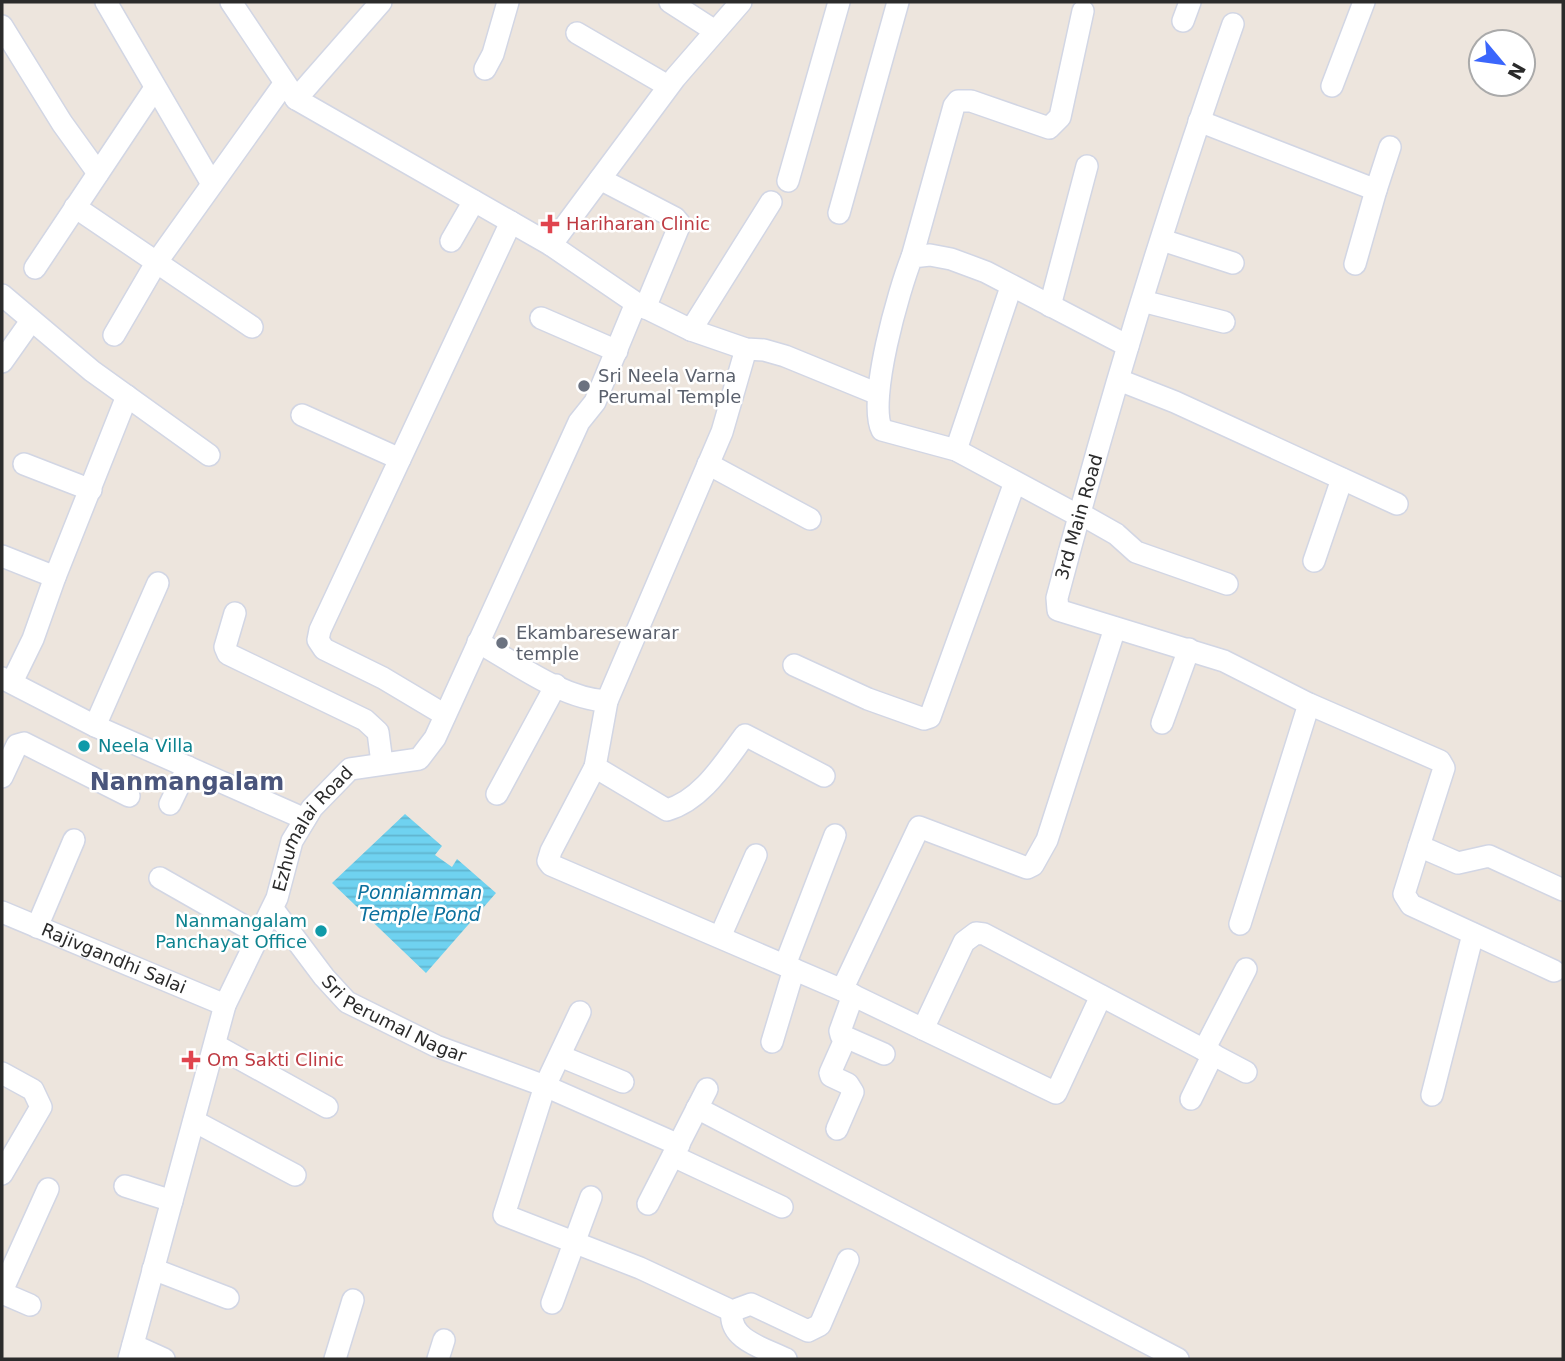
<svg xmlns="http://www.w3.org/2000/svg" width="1565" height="1361" viewBox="0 0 1565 1361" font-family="'DejaVu Sans',sans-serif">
	<defs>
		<pattern id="water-rules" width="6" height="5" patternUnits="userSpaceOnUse" patternTransform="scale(1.75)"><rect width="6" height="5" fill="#6fd2f0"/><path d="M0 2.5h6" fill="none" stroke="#60b4ce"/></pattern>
	</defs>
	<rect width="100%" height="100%" fill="#ede5dd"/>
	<path fill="url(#water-rules)" d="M405 814 442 846 435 855 452 867 457 859 496 893 426 973 332 883Z"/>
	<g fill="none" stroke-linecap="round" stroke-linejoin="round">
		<defs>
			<g id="minor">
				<path d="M106 2 212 184"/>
				<path d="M231 2 296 99 551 245"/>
				<path d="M670 2 715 31"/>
				<path d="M741 2 675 78 551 245 636 303 691 330 746 349 764 350 785 356 878 394"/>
				<path d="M1183 21 1190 2"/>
				<path d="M1233 24C1166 213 1108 405 1057 598L1058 610 1224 661 1309 704 1440 761 1444 768 1419 846 1458 863 1489 856 1563 890"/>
				<path d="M2 26 62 123 98 173"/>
				<path d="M577 33 668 86"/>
				<path d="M485 69 493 54 508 2"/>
				<path d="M1332 86 1364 2"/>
				<path d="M296 99 381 2"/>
				<path d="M1199 121 1376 190 1390 147"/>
				<path d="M600 179 675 218 680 224 645 308"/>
				<path d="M788 181 839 2"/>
				<path d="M75 207 252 327"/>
				<path d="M839 213 898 2"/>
				<path d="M1162 240 1233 263"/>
				<path d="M451 241 474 201"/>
				<path d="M912 257 954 106 958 101H971L1049 128 1060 117 1083 11"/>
				<path d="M1355 264 1376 190"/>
				<path d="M35 268 155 88"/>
				<path d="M2 295 92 371 209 455"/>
				<path d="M1142 301 1224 322"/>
				<path d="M1050 306 1087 166"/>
				<path d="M541 318 617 351"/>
				<path d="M691 330 771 202"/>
				<path d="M114 335 156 263 284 84"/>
				<path d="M2 362 31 321"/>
				<path d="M1119 380 1175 402 1397 504"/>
				<path d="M302 415 400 459"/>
				<path d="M956 450 1011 287"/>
				<path d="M24 464 91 490"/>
				<path d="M708 464 810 519"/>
				<path d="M1079 513 1116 534 1136 552 1227 584"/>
				<path d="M1079 516 956 450 882 430C867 401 899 289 912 257L930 255 951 259 986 272 1128 346"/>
				<path d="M2 556 55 577"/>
				<path d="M1314 561 1342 479"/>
				<path d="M235 613 225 647 228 654 365 720 378 732 382 763"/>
				<path d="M478 642C517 664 563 699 607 701L722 432 746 349"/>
				<path d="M794 665 868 699 924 719 930 717 1015 482"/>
				<path d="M2 678 95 726 305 819"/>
				<path d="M12 682 33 639 55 577 127 396"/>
				<path d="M607 701 595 767 667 810C702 800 724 763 745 735L824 776"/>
				<path d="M445 715 383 678 324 649 318 640 320 630 511 222"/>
				<path d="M1162 723 1189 649"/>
				<path d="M95 726 158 583"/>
				<path d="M595 767 551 851 548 861 551 865 842 990 919 827 1027 868 1033 865 1047 840 1115 628"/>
				<path d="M2 777 17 745 24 743 129 796"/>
				<path d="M497 794 556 685"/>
				<path d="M170 804 188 767"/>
				<path d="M1419 846 1404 894 1411 905 1554 971"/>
				<path d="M160 878 260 935"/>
				<path id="s1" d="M273 909 324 977 347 1002 436 1046 545 1086 679 1145"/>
				<path id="s2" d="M2 912 225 1005"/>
				<path d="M1240 924 1309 704"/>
				<path d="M37 927 74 840"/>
				<path d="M720 937 756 855"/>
				<path d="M785 965 835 835"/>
				<path d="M842 990 923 1029 964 942 976 933 984 934 1246 1072"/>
				<path d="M853 995 840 1031 841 1035 884 1054"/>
				<path d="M580 1012 545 1086 504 1215 640 1268 732 1311 751 1304 808 1331 820 1325 848 1260"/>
				<path d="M923 1029 1056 1093 1101 996"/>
				<path d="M772 1042 794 969"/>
				<path d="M215 1045 327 1107"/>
				<path d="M1204 1050 1246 969"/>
				<path d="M560 1056 623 1082"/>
				<path d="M2 1073 33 1090 41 1107 2 1174"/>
				<path d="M1432 1095 1473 934"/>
				<path d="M1191 1099 1213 1054"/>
				<path d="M697 1108 1178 1359"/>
				<path d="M194 1121 295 1175"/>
				<path d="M837 1129 853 1092 848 1084 831 1076 830 1073 846 1037"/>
				<path d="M673 1156 782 1207"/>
				<path d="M125 1186 172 1201"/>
				<path d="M648 1204 707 1089"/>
				<path d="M153 1269 228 1298"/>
				<path d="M2 1291 48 1189"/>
				<path d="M2 1293 30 1305"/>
				<path d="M552 1303 591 1197"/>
				<path d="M732 1311C728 1340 764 1348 786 1359"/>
				<path d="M133 1345 164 1359"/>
				<path id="s3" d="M129 1359 225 1005 277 898 292 841 312 808 350 769 419 759 435 738 579 422 595 402 636 303"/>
				<path d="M335 1359 353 1300"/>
				<path d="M438 1359 444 1340"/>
			</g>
		</defs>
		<use href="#minor" stroke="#d2d6e4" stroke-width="24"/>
		<use href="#minor" stroke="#fff" stroke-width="21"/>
	</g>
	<g fill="#e0444e" stroke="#fff" stroke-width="2.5">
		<path d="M546.5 213.5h7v7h7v7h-7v7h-7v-7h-7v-7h7z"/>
		<path d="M187.5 1049.5h7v7h7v7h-7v7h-7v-7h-7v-7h7z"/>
	</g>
	<g fill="#6b7280" stroke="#fff" stroke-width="2.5">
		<circle cx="584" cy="386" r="7"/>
		<circle cx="502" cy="643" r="7"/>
	</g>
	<g fill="#0f9aa8" stroke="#fff" stroke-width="2.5">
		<circle cx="84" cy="746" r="7"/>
		<circle cx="321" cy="931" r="7"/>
	</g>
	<g text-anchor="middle" stroke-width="5" stroke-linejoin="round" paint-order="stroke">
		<g font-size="18" fill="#be3a42" stroke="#fff" text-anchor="start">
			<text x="566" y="230">Hariharan Clinic</text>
			<text x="207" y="1066">Om Sakti Clinic</text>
		</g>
		<g font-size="18" fill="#5b616d" stroke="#fff" text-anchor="start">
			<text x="598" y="382">Sri Neela Varna<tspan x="598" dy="21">Perumal Temple</tspan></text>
			<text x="516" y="639">Ekambaresewarar<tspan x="516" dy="21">temple</tspan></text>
		</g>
		<g font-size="18" fill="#2b2b2b" stroke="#fff">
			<text transform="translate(1079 517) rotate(-74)" y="6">3rd Main Road</text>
			<text dy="6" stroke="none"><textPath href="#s3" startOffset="565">Ezhumalai Road</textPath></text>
			<text dy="6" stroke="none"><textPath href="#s2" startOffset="121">Rajivgandhi Salai</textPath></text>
			<text dy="6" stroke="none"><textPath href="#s1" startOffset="168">Sri Perumal Nagar</textPath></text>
		</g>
		<g font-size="18" fill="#0d838f" stroke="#fff" text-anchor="start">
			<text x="98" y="752">Neela Villa</text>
			<text x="307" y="927" text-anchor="end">Nanmangalam<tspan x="307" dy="21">Panchayat Office</tspan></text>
		</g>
		<g font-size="19" font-style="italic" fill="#0c719e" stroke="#fff">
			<text x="420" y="899">Ponniamman<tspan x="420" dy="22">Temple Pond</tspan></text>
		</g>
		<g font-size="24" font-weight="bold" fill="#4a557c" stroke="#fff">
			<text x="187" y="790">Nanmangalam</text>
		</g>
	</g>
	<rect width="1565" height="1361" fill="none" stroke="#2b2b2b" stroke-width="7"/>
	<g transform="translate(1502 63) rotate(119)"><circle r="33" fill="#ffffff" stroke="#aaaaaa" stroke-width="2"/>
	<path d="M0-5L12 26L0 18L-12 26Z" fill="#3b66fc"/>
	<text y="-10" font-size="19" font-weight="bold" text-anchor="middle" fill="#2b2b2b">N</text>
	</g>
</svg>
